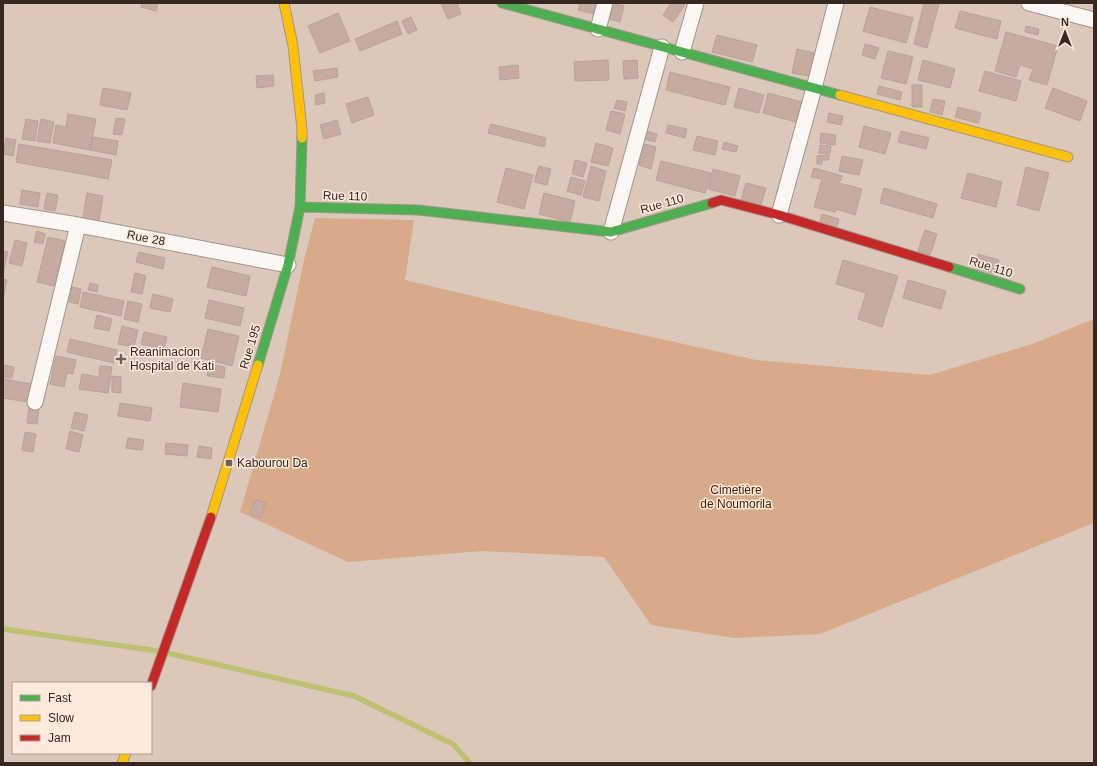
<svg xmlns="http://www.w3.org/2000/svg" width="1097" height="766" viewBox="0 0 1097 766" font-family="Helvetica,sans-serif">
	<rect width="100%" height="100%" fill="#dbc8ba"/>
	<path fill="#d8aa89" d="M315 218 414 220 405 280 575 320 756 360 930 375 1032 344 1094 319V523L820 634 734 638 651 625 604 557 482 551 348 562 240 512 280 374 304 260Z"/>
	<g fill="none" stroke-linecap="round" stroke-linejoin="round">
		<path stroke="#bdc270" stroke-width="5.5" d="M3 629 158 651
			M167 653 354 696 453 744 470 763"/>
	</g>
	<path fill="#c8aba0" stroke="#b3a39b" d="M142 3H158L156 11 141 7Z
		M441 3H457L461 14 448 19Z
		M580 3H597L594 14 578 10Z
		M613 3 624 6 620 22 609 19Z
		M671 3H682L685 5 673 22 663 15Z
		M924 3 939 4 927 48 914 44Z
		M870 7 913 18 906 43 863 31Z
		M960 11 1001 21 997 39 955 28Z
		M338 13 350 41 320 53 308 26Z
		M411 17 417 30 408 34 402 21Z
		M397 21 402 34 360 51 355 39Z
		M1026 26 1039 29 1038 35 1025 32Z
		M1006 32 1058 46 1047 85 1029 80 1033 69 1020 65 1016 77 995 71Z
		M717 35 757 45 752 62 712 52Z
		M865 44 879 48 875 59 862 55Z
		M797 49 814 53 809 76 792 73Z
		M888 51 913 57 906 84 881 78Z
		M608 60 609 80 575 81 574 62Z
		M637 60 638 78 624 79 623 61Z
		M923 60 955 69 950 88 918 80Z
		M518 65 519 78 500 80 499 67Z
		M337 68 338 77 315 81 313 71Z
		M985 71 1021 81 1016 101 979 91Z
		M670 72 730 87 725 105 666 90Z
		M273 75 274 86 257 88 256 76Z
		M912 85H922V107H912Z
		M879 86 902 92 900 100 877 94Z
		M103 88 131 93 127 110 100 105Z
		M739 88 764 95 759 113 734 107Z
		M1053 88 1087 101 1080 121 1045 108Z
		M324 93 325 103 316 105 315 95Z
		M768 93 802 102 796 122 763 113Z
		M368 97 374 115 352 123 346 104Z
		M933 99 945 101 942 115 930 112Z
		M617 100 627 102 625 111 614 108Z
		M958 107 981 113 978 123 955 117Z
		M611 111 625 114 620 134 606 130Z
		M829 113 843 116 841 125 827 122Z
		M68 114 96 119 90 150 53 143 56 125 66 127Z
		M116 118 125 119 122 135 113 134Z
		M26 119 38 121 35 141 22 139Z
		M41 119 54 122 50 143 37 141Z
		M337 120 341 134 324 139 320 125Z
		M491 124 546 138 544 147 488 133Z
		M668 125 687 129 685 138 666 133Z
		M864 126 891 133 885 154 859 147Z
		M647 131 657 134 655 142 644 139Z
		M901 131 929 138 926 149 898 142Z
		M821 133 836 135 835 145 820 143Z
		M697 136 718 141 715 155 693 150Z
		M93 137 118 141 116 155 90 150Z
		M6 138 16 140 13 156 3 154Z
		M724 142 738 146 736 152 722 149Z
		M596 143 613 148 608 166 591 162Z
		M19 144 112 160 108 179 16 162Z
		M645 144 656 147 651 169 639 165Z
		M820 145 831 146 830 154 819 153Z
		M829 155V160H822V164H817V156Z
		M842 156 863 160 859 175 839 171Z
		M575 160 587 163 583 177 572 174Z
		M661 161 711 173 705 193 656 180Z
		M539 166 551 169 547 185 534 182Z
		M591 166 606 171 599 201 583 197Z
		M1026 167 1049 173 1039 211 1017 205Z
		M506 168 533 175 524 209 497 202Z
		M814 168 842 176 839 183 862 189 855 215 836 209 835 212 814 207 822 179 811 177Z
		M713 169 740 176 735 196 708 189Z
		M968 173 1002 182 996 207 961 198Z
		M571 177 585 181 581 195 567 191Z
		M746 183 766 188 761 205 741 200Z
		M884 188 937 204 933 218 880 203Z
		M22 190 40 193 38 207 20 204Z
		M47 193 58 195 55 211 44 209Z
		M87 193 103 196 99 221 83 218Z
		M544 193 575 201 570 222 539 214Z
		M822 214 839 219 836 229 819 224Z
		M925 230 937 234 930 255 918 251Z
		M37 231 45 234 43 244 34 242Z
		M48 237 65 241 54 286 37 282Z
		M15 240 27 243 22 266 9 263Z
		M3 251 8 252 3 273Z
		M139 252 165 258 163 269 136 262Z
		M978 254 999 260 995 274 974 268Z
		M843 260 898 276 882 327 858 319 866 293 836 284Z
		M212 267 250 276 246 296 207 287Z
		M135 273 146 276 142 294 131 292Z
		M3 279 7 280 3 298Z
		M908 280 946 291 941 309 903 298Z
		M90 283 98 285 97 292 88 290Z
		M72 287 81 289 78 304 69 302Z
		M83 292 124 301 121 316 80 307Z
		M153 294 173 299 170 312 150 308Z
		M209 300 244 308 240 326 205 318Z
		M128 301 142 304 138 322 124 319Z
		M97 315 112 319 109 331 94 328Z
		M122 326 138 330 134 347 118 344Z
		M208 329 239 336 232 366 201 358Z
		M144 332 167 337 164 349 141 344Z
		M70 339 117 350 114 363 67 352Z
		M56 356 76 360 73 374 67 373 64 387 50 384Z
		M209 364 225 367 224 378 207 376Z
		M3 365 14 367 12 378 3 377Z
		M100 366 112 367 108 393 79 389 82 374 99 377Z
		M112 376 121 377V393L112 392Z
		M3 379 31 384 28 402 3 398Z
		M183 383 221 389 218 412 180 407Z
		M120 403 152 408 150 421 118 416Z
		M29 407 39 408 37 424 27 423Z
		M75 412 88 415 84 431 71 428Z
		M70 431 83 435 79 452 66 449Z
		M25 432 36 434 33 452 22 450Z
		M128 438 144 440 142 450 126 448Z
		M166 443 188 445 187 456 165 454Z
		M199 446 212 448 211 459 197 457Z
		M255 499 266 503 261 518 250 514Z"/>
	<g fill="none" stroke-linecap="round" stroke-linejoin="round">
		<defs>
			<path id="street" d="M1029 3 1094 20
				M598 29 605 3
				M682 52 696 3
				M3 213 78 225 288 265
				M779 215 814 88 836 3
				M611 232 662 47
				M35 402 78 225"/>
			<path id="fast" d="M502 3 840 95
				M300 207 418 210 611 232 712 203
				M949 267 1020 289
				M258 365 288 265 300 207 302 138"/>
			<path id="slow" d="M284 3 293 46 302 129V138
				M840 95 1068 157
				M211 517 258 365
				M122 763 126 753"/>
			<path id="jam" d="M712 203 721 200 779 215 949 267
				M151 686 211 517"/>
		</defs>
		<use href="#street" stroke="#a3948a" stroke-width="17"/>
		<use href="#fast" stroke="#a3948a" stroke-width="11"/>
		<use href="#slow" stroke="#a3948a" stroke-width="11"/>
		<use href="#jam" stroke="#a3948a" stroke-width="11"/>
		<use href="#street" stroke="#faf7f5" stroke-width="15"/>
		<use href="#fast" stroke="#4caf50" stroke-width="9"/>
		<use href="#slow" stroke="#ffc107" stroke-width="9"/>
		<use href="#jam" stroke="#c62828" stroke-width="9"/>
	</g>
	<g fill="#706055" stroke="#fdeadd" stroke-width="1.5">
		<path d="M119 353h4v4h4v4h-4v4h-4v-4h-4v-4h4z"/>
		<rect x="225" y="459" width="8" height="8" rx="2"/>
	</g>
	<g text-anchor="middle" stroke-width="3" stroke-linejoin="round" paint-order="stroke">
		<g font-size="12" fill="#36281e" stroke="#fdeadd">
			<text transform="translate(345 196) rotate(2)" y="4">Rue 110</text>
			<text transform="translate(662 204) rotate(-16)" y="4">Rue 110</text>
			<text transform="translate(146 238) rotate(11)" y="4">Rue 28</text>
			<text transform="translate(991 267) rotate(17)" y="4">Rue 110</text>
			<text transform="translate(250 347) rotate(-73)" y="4">Rue 195</text>
		</g>
		<g font-size="12" fill="#36281e" stroke="#fdeadd" text-anchor="start">
			<text x="130" y="356">Reanimacion<tspan x="130" dy="14">Hospital de Kati</tspan></text>
			<text x="237" y="467">Kabourou Da</text>
		</g>
		<g font-size="12" fill="#472406" stroke="#fdeadd">
			<text x="736" y="494">Cimetière<tspan x="736" dy="14">de Noumorila</tspan></text>
		</g>
	</g>
	<rect width="1097" height="766" fill="none" stroke="#36281e" stroke-width="8"/>
	<rect x="12" y="682" width="140" height="72" fill="#fdeadd" stroke="#ad9c91"/>
	<rect x="20" y="695" width="20" height="6" fill="#4caf50" stroke="#ad9c91"/>
	<text x="48" y="702" font-size="12" fill="#36281e">Fast</text>
	<rect x="20" y="715" width="20" height="6" fill="#ffc107" stroke="#ad9c91"/>
	<text x="48" y="722" font-size="12" fill="#36281e">Slow</text>
	<rect x="20" y="735" width="20" height="6" fill="#c62828" stroke="#ad9c91"/>
	<text x="48" y="742" font-size="12" fill="#36281e">Jam</text>
	<g transform="translate(1065 32)" stroke="#fdeadd" stroke-width="3" paint-order="stroke">
	<path d="M0-3L7 15L0 10L-7 15Z" fill="#36281e"/>
	<text y="-6" font-size="11" font-weight="bold" text-anchor="middle" fill="#36281e">N</text>
	</g>
</svg>
